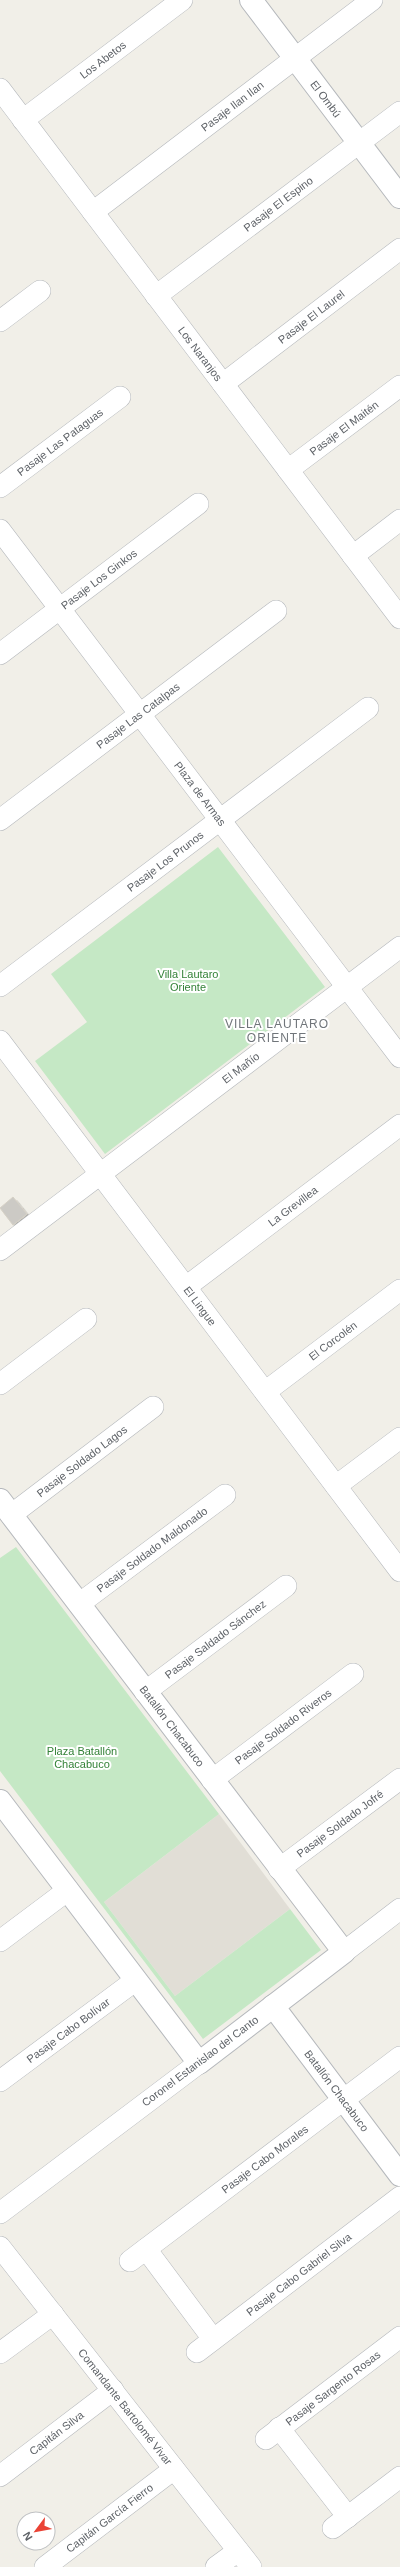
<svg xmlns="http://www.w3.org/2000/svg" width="400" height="2567" viewBox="0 0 400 2567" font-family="Arial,sans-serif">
	<defs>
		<filter id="shadow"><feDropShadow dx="3.5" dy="3.5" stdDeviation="0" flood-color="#0004"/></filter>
	</defs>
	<rect width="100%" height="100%" fill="#f1efe8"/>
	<path fill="#e1ded6" d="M219 1814 290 1909 175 1996 104 1902Z"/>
	<path fill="#c5e8c5" d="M218 847 325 987 105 1154 35 1061 87 1022 51 974Z
		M16 1547 219 1814 104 1902 175 1996 290 1909 321 1950 203 2039 0 1771V1558Z"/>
	<path fill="#cccac5" stroke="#d6d1c6" filter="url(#shadow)" d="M13 1197 27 1214 13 1225 0 1208Z"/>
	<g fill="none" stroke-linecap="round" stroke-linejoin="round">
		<defs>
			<g id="minor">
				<path id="s1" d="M0 89 400 618"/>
				<path id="s2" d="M23 120 182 0"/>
				<path id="s3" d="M93 212 372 0"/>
				<path id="s4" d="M156 296 400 112"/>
				<path d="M0 321 40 291"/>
				<path id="s5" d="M223 384 400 249"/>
				<path id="s6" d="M288 470 400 386"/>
				<path id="s7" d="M0 487 120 397"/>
				<path id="s8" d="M0 530 400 1057"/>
				<path d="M353 556 400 520"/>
				<path id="s9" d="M0 654 198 504"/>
				<path id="s10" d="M0 820 276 611"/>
				<path id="s11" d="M0 986 368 708"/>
				<path id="s12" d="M0 1041 400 1571"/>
				<path id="s13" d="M0 1250 400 947"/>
				<path id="s14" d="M186 1287 400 1125"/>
				<path d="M0 1384 86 1319"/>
				<path id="s15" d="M265 1392 400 1290"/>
				<path d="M336 1486 400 1438"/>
				<path id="s16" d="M11 1515 153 1407"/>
				<path id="s17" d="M79 1604 225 1495"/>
				<path id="s18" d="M145 1692 286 1586"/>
				<path id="s19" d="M212 1780 353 1674"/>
				<path id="s20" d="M279 1869 400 1779"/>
				<path d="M0 1941 68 1890"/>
				<path d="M344 1952 400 1909"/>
				<path id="s21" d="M0 2081 136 1980"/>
				<path d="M0 2213 199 2063"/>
				<path id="s22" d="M0 2247 251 2567"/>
				<path d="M146 2249 213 2339"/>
				<path id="s23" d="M130 2261 400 2057"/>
				<path id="s24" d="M197 2352 400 2197"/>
				<path d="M0 2353 53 2314"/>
				<path d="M279 2428 348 2517"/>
				<path id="s25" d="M266 2439 400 2337"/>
				<path id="s26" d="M0 2476 113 2390"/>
				<path d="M333 2528 400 2477"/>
				<path id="s27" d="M45 2567 174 2469"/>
				<path d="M216 2567 238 2551"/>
			</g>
			<g id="tertiary">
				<path id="s28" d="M251 0 400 197"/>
				<path id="s29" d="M0 1500 344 1952 199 2063 0 1801"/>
				<path id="s30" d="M273 2006 400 2175"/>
			</g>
		</defs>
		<use href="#minor" stroke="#b5b8bc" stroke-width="22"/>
		<use href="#tertiary" stroke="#b5b8bc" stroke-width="24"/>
		<use href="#minor" stroke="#fff" stroke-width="21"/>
		<use href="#tertiary" stroke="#fff" stroke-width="22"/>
	</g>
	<g text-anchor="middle" stroke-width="4" stroke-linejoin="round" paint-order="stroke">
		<g font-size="11" fill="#5f6368" stroke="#fff">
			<text dy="4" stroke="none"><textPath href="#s2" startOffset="100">Los Abetos</textPath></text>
			<text dy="4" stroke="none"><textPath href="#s28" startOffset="124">El Ombú</textPath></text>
			<text dy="4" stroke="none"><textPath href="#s3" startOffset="175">Pasaje Ilan Ilan</textPath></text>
			<text dy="4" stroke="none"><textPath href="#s4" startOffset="153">Pasaje El Espino</textPath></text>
			<text dy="4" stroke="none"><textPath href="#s5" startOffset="111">Pasaje El Laurel</textPath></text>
			<text dy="4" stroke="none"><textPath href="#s1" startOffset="332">Los Naranjos</textPath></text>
			<text dy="4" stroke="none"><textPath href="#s6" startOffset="70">Pasaje El Maitén</textPath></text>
			<text dy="4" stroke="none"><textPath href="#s7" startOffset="75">Pasaje Las Pataguas</textPath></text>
			<text dy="4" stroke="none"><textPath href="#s9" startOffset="124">Pasaje Los Ginkos</textPath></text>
			<text dy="4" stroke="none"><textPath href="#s10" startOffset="173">Pasaje Las Catalpas</textPath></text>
			<text dy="4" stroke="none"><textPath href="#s8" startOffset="331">Plaza de Armas</textPath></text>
			<text dy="4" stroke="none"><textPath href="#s11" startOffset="207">Pasaje Los Prunos</textPath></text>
			<text dy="4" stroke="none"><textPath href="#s13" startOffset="302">El Mañío</textPath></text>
			<text dy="4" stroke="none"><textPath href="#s14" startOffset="134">La Grevillea</textPath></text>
			<text dy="4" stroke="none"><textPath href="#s12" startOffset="332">El Lingue</textPath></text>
			<text dy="4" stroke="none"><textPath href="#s15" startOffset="85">El Corcolén</textPath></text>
			<text dy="4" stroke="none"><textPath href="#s16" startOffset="89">Pasaje Soldado Lagos</textPath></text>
			<text dy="4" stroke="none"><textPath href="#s17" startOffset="91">Pasaje Soldado Maldonado</textPath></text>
			<text dy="4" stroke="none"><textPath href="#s18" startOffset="88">Pasaje Saldado Sánchez</textPath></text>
			<text dy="4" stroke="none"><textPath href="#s29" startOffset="284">Batallón Chacabuco</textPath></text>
			<text dy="4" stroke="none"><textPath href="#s19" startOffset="89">Pasaje Soldado Riveros</textPath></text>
			<text dy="4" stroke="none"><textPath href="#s20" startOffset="76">Pasaje Soldado Jofré</textPath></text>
			<text dy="4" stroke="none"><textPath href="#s21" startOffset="85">Pasaje Cabo Bolívar</textPath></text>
			<text transform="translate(200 2061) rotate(-37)" y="4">Coronel Estanislao del Canto</text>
			<text dy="4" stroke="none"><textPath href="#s30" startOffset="106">Batallón Chacabuco</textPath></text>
			<text dy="4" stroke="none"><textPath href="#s23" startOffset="169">Pasaje Cabo Morales</textPath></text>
			<text dy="4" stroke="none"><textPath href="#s24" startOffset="128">Pasaje Cabo Gabriel Silva</textPath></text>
			<text dy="4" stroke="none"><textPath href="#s25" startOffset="84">Pasaje Sargento Rosas</textPath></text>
			<text dy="4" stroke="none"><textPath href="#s22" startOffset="203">Comandante Bartolomé Vivar</textPath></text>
			<text dy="4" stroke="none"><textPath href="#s26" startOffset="71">Capitán Silva</textPath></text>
			<text dy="4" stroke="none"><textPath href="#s27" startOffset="81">Capitán García Fierro</textPath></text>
		</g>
		<g font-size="11" fill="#348238" stroke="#fff">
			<text x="188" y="978">Villa Lautaro<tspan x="188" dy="13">Oriente</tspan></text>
			<text x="82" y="1755">Plaza Batallón<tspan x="82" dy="13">Chacabuco</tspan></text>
		</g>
		<g font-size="12" letter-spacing="1" fill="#70757a" stroke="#fff">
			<text x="277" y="1028">VILLA LAUTARO<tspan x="277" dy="14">ORIENTE</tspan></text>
		</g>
	</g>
	<g transform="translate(36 2531) rotate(238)"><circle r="19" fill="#ffffff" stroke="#bfc1c3"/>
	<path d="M0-3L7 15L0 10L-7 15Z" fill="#ea4335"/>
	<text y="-6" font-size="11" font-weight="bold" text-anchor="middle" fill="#5f6368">N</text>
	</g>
</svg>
